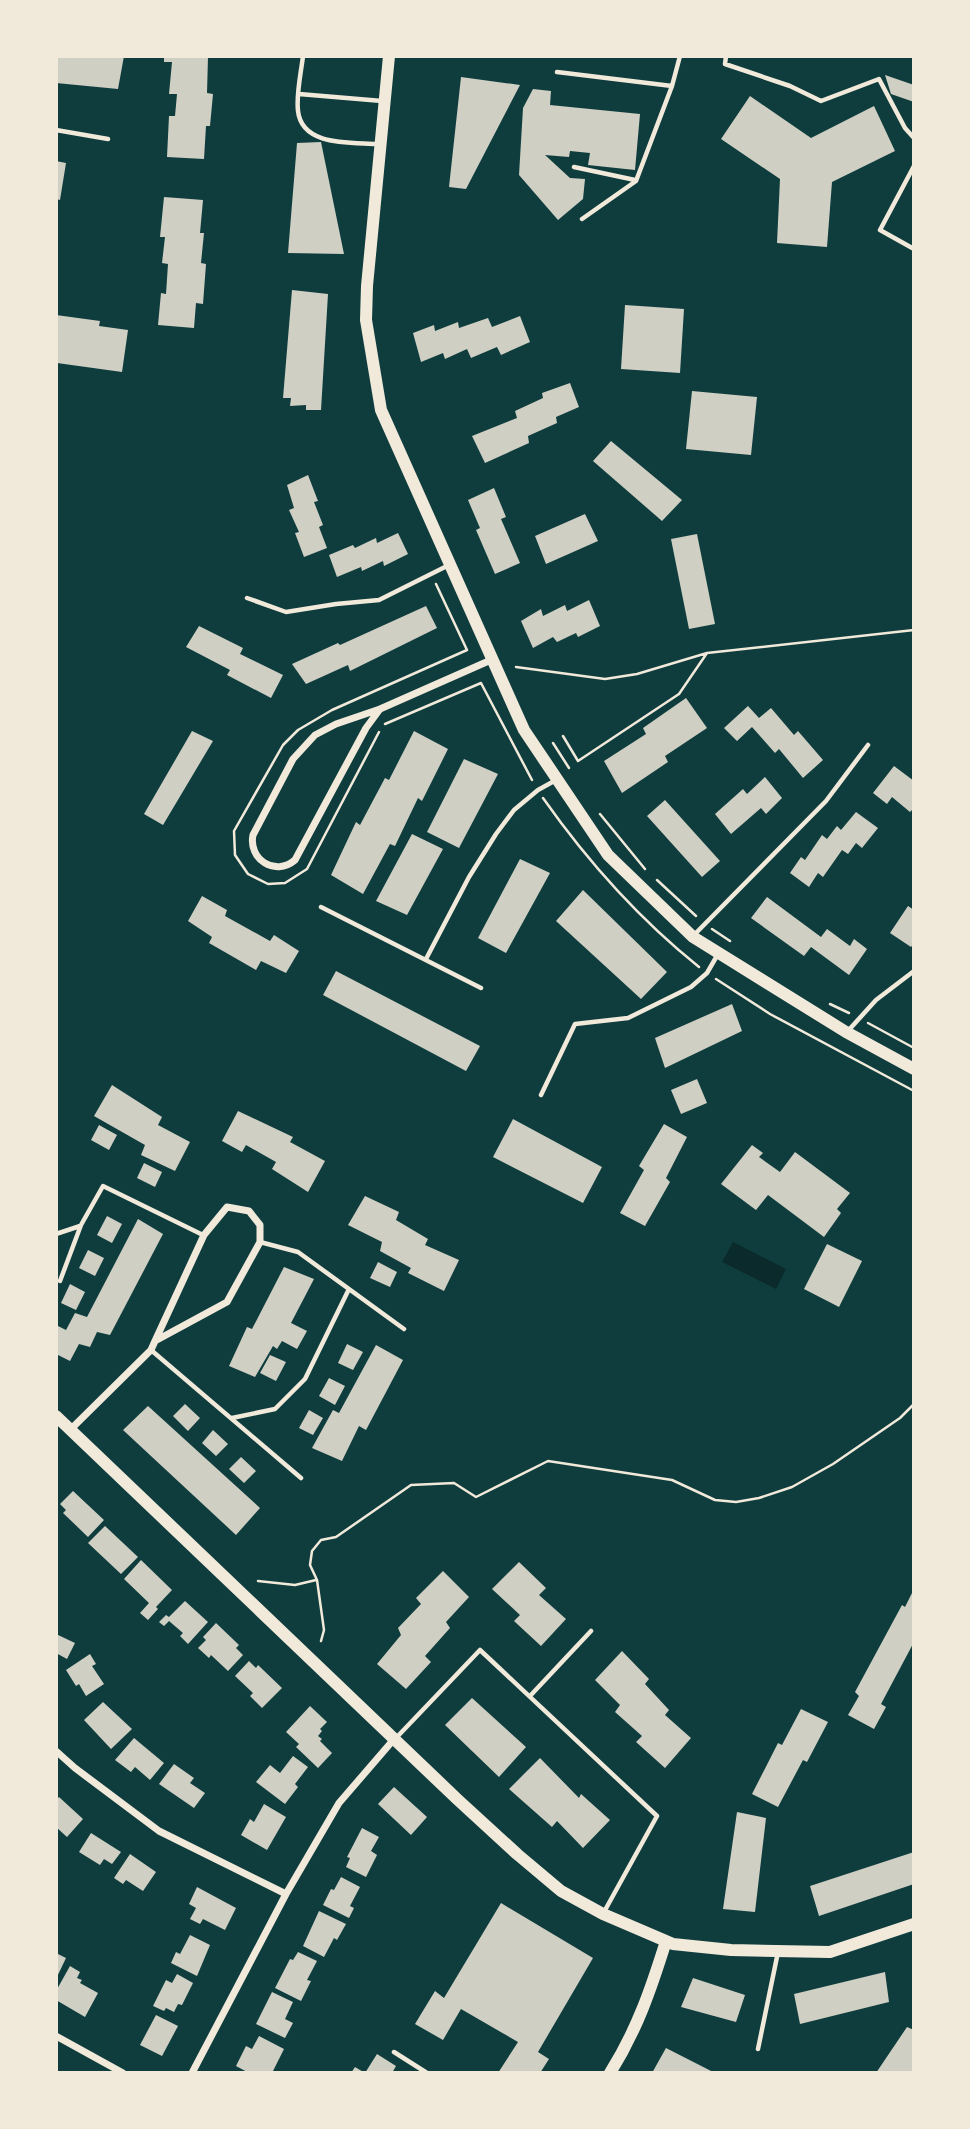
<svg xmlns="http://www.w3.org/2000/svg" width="970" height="2129" viewBox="0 0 970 2129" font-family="Cabin,sans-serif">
	<rect width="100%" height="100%" fill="#0f3d3e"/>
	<path fill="#0a2a2b" d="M733 1242 786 1269 776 1289 722 1262Z"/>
	<path fill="#cfcfc3" d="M56 56H124L118 89 56 83Z
		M164 56 208 57 207 93 213 94 210 126H206L204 159 167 157 169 116H175L177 94H169L172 62H164Z
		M885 75 914 85V102L891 94Z
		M461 77 520 85 466 189 449 187Z
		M533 89 551 91 550 105 640 114 635 170 588 165 590 153 570 151 569 157 545 155 570 178 585 179 583 199 558 220 519 175 523 108Z
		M750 96 811 138 874 106 895 151 832 182 827 247 777 243 780 179 721 139Z
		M321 142 344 254 288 253 297 143Z
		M56 161 66 163 60 200 56 199Z
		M164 197 203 200 200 233H204L201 263 206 264 203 304 196 303 194 328 158 325 161 293 166 294 168 264 162 263 165 237H160Z
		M292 290 328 294 321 410H306V405L290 406 291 398H283Z
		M625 305 684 309 680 373 621 369Z
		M56 315 100 321 99 326 128 330 122 372 57 363Z
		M520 316 530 342 501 355 497 347 471 358 467 349 445 359 443 353 421 362 413 333 434 325 435 331 458 322 459 328 488 318 492 327Z
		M570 383 579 407 556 417 557 423 528 436 529 443 485 463 472 436 517 418 515 411 543 398 542 393Z
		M692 391 757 397 751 455 686 449Z
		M611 441 682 500 662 521 593 461Z
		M308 475 318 501 314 502 323 525 319 527 327 548 304 557 295 533 299 532 289 510 294 508 287 485Z
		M494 488 506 517 501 519 520 563 495 574 476 530 480 528 468 500Z
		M585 514 598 541 546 564 535 536Z
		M398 533 408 554 384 566 383 561 362 571 361 567 337 577 329 555 353 545 355 548 376 538 377 543Z
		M697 534 715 624 689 629 671 539Z
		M589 600 600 626 578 637 576 633 557 642 553 637 533 648 521 621 541 609 543 616 565 605 567 611Z
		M426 606 437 628 350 671 348 665 306 684 292 664 338 643 340 645Z
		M199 626 243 648 240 654 283 675 271 698 227 675 230 670 186 647Z
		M686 698 707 728 665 756 668 762 622 793 604 761 646 734 643 728Z
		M748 706 759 718 771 708 794 735 798 731 823 760 803 778 779 749 775 753 752 727 737 741 724 728Z
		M192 731 213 741 163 825 144 814Z
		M414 731 448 749 422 801 418 798 395 846 390 844 363 894 331 875 356 822 360 825 385 778 389 780Z
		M464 759 498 774 459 848 427 832Z
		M894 766 914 781V808L910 812 892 797 887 804 873 793Z
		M765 777 782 798 766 814 761 808 731 834 715 814 743 789 747 794Z
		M665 800 720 861 702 877 647 816Z
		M856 812 878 828 862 848 856 843 848 854 842 850 823 877 818 873 809 887 790 873 801 857 805 860 822 835 827 839 837 826 841 830Z
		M412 834 443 849 407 915 376 901Z
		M520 859 550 873 506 953 478 938Z
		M583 890 667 972 641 999 556 921Z
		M202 896 227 910 225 916 270 941 274 935 299 951 286 973 261 961 256 970 209 943 212 937 188 921Z
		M767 897 821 937 827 929 850 946 854 939 867 949 849 975 811 947 804 956 751 918Z
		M908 906 914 910V943L911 947 890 933Z
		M336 971 480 1046 466 1071 323 995Z
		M732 1004 742 1031 665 1068 655 1038Z
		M697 1079 707 1103 681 1114 671 1090Z
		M112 1085 162 1117 158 1125 190 1142 175 1171 141 1155 145 1145 94 1116Z
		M238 1111 293 1137 290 1142 325 1161 308 1192 272 1169 276 1162 246 1145 242 1152 222 1141Z
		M513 1119 602 1167 583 1203 493 1157Z
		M664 1124 687 1137 666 1178 670 1182 645 1226 620 1213 644 1170 639 1166Z
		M99 1125 117 1135 109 1150 91 1140Z
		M752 1145 763 1153 759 1157 780 1172 795 1152 850 1193 837 1209 841 1213 824 1237 768 1195 756 1210 721 1184Z
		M144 1163 162 1172 155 1187 137 1178Z
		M365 1196 399 1212 396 1220 428 1239 425 1245 459 1260 444 1291 408 1273 411 1268 380 1251 382 1242 348 1225Z
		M107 1216 122 1224 112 1243 97 1235Z
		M138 1219 163 1234 110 1335 97 1332 90 1347 79 1344 70 1361 56 1354V1325L66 1330 75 1313 87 1317Z
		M827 1244 862 1261 839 1307 804 1289Z
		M88 1250 104 1258 95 1276 79 1268Z
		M378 1262 397 1272 390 1287 370 1278Z
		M284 1267 314 1279 291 1323 307 1331 297 1349 282 1341 277 1349 273 1346 255 1377 229 1366 247 1327 252 1329Z
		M70 1284 85 1292 76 1310 61 1303Z
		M347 1344 363 1352 353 1370 338 1363Z
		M376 1345 403 1360 366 1430 359 1426 342 1461 312 1448 333 1410 339 1413Z
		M270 1355 286 1362 276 1381 260 1373Z
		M329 1378 345 1386 335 1405 319 1396Z
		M185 1404 200 1418 188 1431 173 1416Z
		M148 1406 260 1508 236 1535 123 1430Z
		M309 1410 323 1418 313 1435 299 1428Z
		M213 1430 228 1444 216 1456 202 1443Z
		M241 1457 256 1471 244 1483 229 1469Z
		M73 1491 104 1520 88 1537 63 1513 66 1510 60 1504Z
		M105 1526 138 1557 121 1574 88 1543Z
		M141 1560 172 1590 156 1607 158 1609 148 1620 140 1613 149 1603 124 1579Z
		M519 1562 546 1588 539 1595 566 1619 541 1646 514 1621 520 1615 492 1589Z
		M443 1571 469 1597 446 1622 450 1628 425 1656 431 1662 406 1689 377 1664 401 1635 398 1628 421 1604 416 1598Z
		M914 1589V1642L881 1704 886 1707 874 1729 848 1715 859 1696 855 1692 902 1605 905 1607Z
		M185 1601 208 1622 188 1644 180 1636 183 1633 169 1621 164 1626 159 1622 166 1615 169 1617Z
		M216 1623 239 1645 236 1648 243 1655 228 1671 211 1655 209 1658 198 1648 206 1640 203 1637Z
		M56 1634 75 1643 67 1659 56 1653Z
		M622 1651 649 1679 645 1684 669 1710 665 1715 691 1738 665 1768 636 1742 642 1736 615 1712 620 1705 595 1680Z
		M90 1654 96 1664 92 1666 104 1684 86 1696 79 1684 76 1686 66 1670Z
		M249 1661 256 1668 258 1665 282 1688 262 1708 250 1696 253 1693 235 1676Z
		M472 1698 526 1747 499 1777 445 1725Z
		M103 1702 132 1729 111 1749 84 1720Z
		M310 1706 327 1722 320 1729 322 1731 318 1736 322 1739 320 1741 332 1753 318 1768 296 1747 299 1744 286 1732Z
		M801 1709 828 1722 807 1762 803 1760 778 1807 752 1794 778 1743 782 1745Z
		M134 1738 164 1763 150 1780 135 1767 131 1772 115 1760Z
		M293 1756 308 1767 295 1784 298 1787 285 1804 256 1782 270 1765 280 1773Z
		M540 1758 579 1798 581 1794 610 1820 583 1848 557 1821 552 1827 509 1789Z
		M174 1764 194 1778 190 1783 205 1793 194 1808 159 1784Z
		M394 1787 427 1817 411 1835 378 1804Z
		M59 1797 83 1819 67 1837 56 1827V1800Z
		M264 1804 286 1817 267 1850 241 1835 250 1819 254 1822Z
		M737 1812 766 1818 755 1912 723 1909Z
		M362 1828 379 1837 371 1851 377 1855 366 1877 346 1867 350 1858 347 1857Z
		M91 1833 121 1852 112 1864 104 1859 100 1865 79 1852Z
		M914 1852V1884L819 1916 810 1886Z
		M130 1854 156 1872 143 1891 126 1880 123 1884 114 1878Z
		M341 1877 360 1887 350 1906 354 1908 349 1918 323 1905 331 1889 334 1890Z
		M197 1887 236 1908 225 1930 203 1919 200 1924 190 1919 196 1908 189 1904Z
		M501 1903 593 1958 538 2052 549 2059 540 2073H498L518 2042 461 2009 443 2040 415 2024 435 1991 444 1998Z
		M319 1911 346 1924 337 1940 334 1938 324 1957 303 1946Z
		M190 1935 210 1945 197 1976 171 1963 176 1952 180 1954Z
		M298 1952 317 1961 307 1980 311 1981 301 2001 275 1988 290 1959 293 1960Z
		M56 1953 66 1958 56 1979Z
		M70 1966 80 1972 77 1978 82 1980 80 1983 98 1993 85 2017 56 2000V1991Z
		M885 1972 889 2002 800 2024 794 1994Z
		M177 1974 193 1983 182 2005 178 2004 174 2012 166 2008 164 2011 153 2006 166 1980 172 1983Z
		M693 1978 745 1995 736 2022 681 2007Z
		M272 1992 293 2002 285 2019 293 2023 285 2038 256 2024Z
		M156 2015 178 2026 162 2056 140 2045Z
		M907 2027 914 2030 912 2073H876Z
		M259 2036 284 2049 272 2073H249L236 2066 246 2046 252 2049Z
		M666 2048 715 2073H652Z
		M377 2054 396 2066 392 2073H351L355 2067 365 2073Z"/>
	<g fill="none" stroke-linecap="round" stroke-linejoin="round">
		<path stroke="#f1e9da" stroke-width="2.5" d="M516 667 605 679 637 674 707 653 914 630
			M385 724 481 683 532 780
			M379 732 307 869 285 883 268 884 248 874 235 855 234 831 283 745 298 730 332 710 467 650 436 584
			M563 736 578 761 679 694 707 653
			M553 743 569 768
			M543 798C588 862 638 918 699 967
			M600 814 645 869
			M657 880 696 916
			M712 929 730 941
			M716 979 770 1014 914 1091
			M830 1004 849 1013
			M868 1023 914 1048
			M258 1581 295 1585 316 1580
			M321 1641 324 1630 317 1580 310 1565 312 1551 321 1540 336 1537 411 1485 454 1483 476 1497 548 1461 672 1480 715 1500 736 1502 759 1498 792 1487 833 1464 900 1418 914 1404"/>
		<path stroke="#f1e9da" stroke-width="4.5" d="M303 56C301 73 296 94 298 111 302 147 352 142 377 144
			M726 56 725 64 790 86 821 101 879 79 905 128 914 138
			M557 72 672 86 680 56
			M299 94 382 101
			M56 130 108 139
			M914 166 880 230 914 249
			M574 167 635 180
			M582 219 636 181 672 86
			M247 598 286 612 336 604 379 600 449 565
			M321 907 481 988
			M693 936 826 801 868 745
			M426 959 469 877 496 834 514 810 538 790 556 780
			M847 1032 876 1000 914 971
			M541 1095 575 1024 628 1018 691 987 707 973 718 954
			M56 1234 80 1226
			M260 1242 298 1252 404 1329
			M60 1281 81 1225 103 1186 203 1235
			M151 1350 301 1478
			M232 1418 275 1409 305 1379 348 1291
			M530 1696 591 1631
			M396 1738 480 1650 657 1816 604 1912
			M758 2049 778 1952
			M394 2052 427 2073"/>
		<path stroke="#f1e9da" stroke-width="7" d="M380 709 366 728 295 860C275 877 248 859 253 835L293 759 315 735 336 724 380 709 491 660
			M70 1430 151 1350 155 1341 204 1235 227 1207 249 1211 260 1225V1242L227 1302 155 1341
			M56 1751 75 1768 159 1831 286 1894
			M56 2036 123 2073
			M192 2073 286 1894 339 1803 395 1738"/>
		<path stroke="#f1e9da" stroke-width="12" d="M389 56 367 286 366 320 381 410 524 730 608 855 693 937 846 1032 914 1069
			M56 1416 457 1799 517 1854 561 1891 603 1914 673 1944 731 1950 830 1952 914 1924
			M610 2073C637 2030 651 1989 666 1941"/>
	</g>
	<rect width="970" height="2129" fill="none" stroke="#f1e9da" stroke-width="116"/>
</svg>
